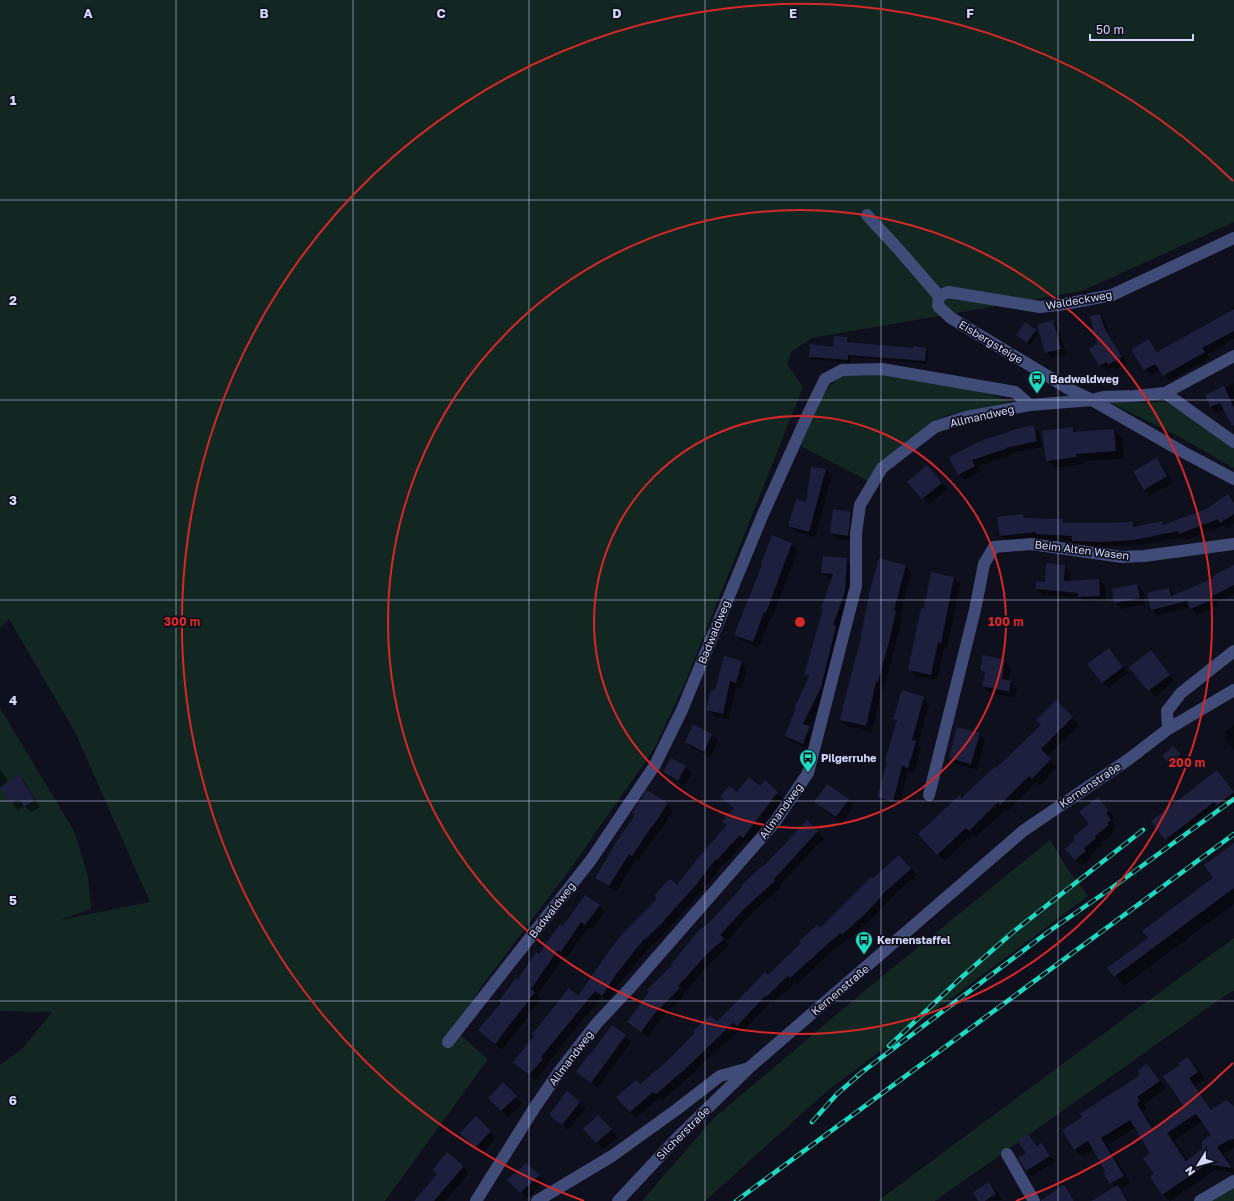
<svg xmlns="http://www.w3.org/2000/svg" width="1234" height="1201" viewBox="0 0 1234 1201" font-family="'Golos Text',sans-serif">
	<rect width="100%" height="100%" fill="#0f101e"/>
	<path fill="#132722" d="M0 0H1234V222L1082 291 812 338 791 352 787 364 803 387 685 683 654 749 568 872 484 983 453 1029 488 1059 385 1201H0V1065L22 1049 52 1012 0 1011V708L74 831 88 876 91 909 60 920 150 902 75 732 9 619 0 628Z
		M860 372 930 381 987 393 1010 402 947 415 908 440 876 469 868 481 801 446C808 427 821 390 839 378 844 375 853 374 860 372Z
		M1165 402 1189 416 1234 448V468L1180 437 1111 403Z
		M1050 840 1069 871 1088 896 827 1091 705 1201H642L714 1118 868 988Z
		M1234 938V991L1226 995 935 1201H878L1107 1031Z
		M1234 1187V1201H1200Z"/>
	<path fill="#0007" fill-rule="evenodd" d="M1234 306V339L1207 354 1210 358 1169 381 1160 370 1151 375 1145 369 1148 340 1158 353 1233 311 1231 308Z
		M1100 315 1105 320 1109 334 1127 363 1115 370 1112 367 1106 371 1100 365 1098 345Z
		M1053 321 1059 328 1066 355 1052 358 1046 352Z
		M1026 323 1038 334 1030 345 1020 337Z
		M847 338 850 341V343L914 349H925L928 351 927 364 851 357 850 363 812 359 810 356 834 348Z
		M1234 383V427L1225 409 1217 413 1211 407 1206 396Z
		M1033 426 1039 432 1042 447 1011 453 1012 455 978 466 981 472 965 480 959 474 950 457Z
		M1072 428 1077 432 1114 430 1122 438 1124 459 1084 461V464L1055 468 1047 460Z
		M1156 459 1163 465 1173 483 1150 495 1144 489Z
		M826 469 832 476 815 537 796 532 789 526 807 503Z
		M933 472 947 489 929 504 909 482Z
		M1228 495 1234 501V524L1227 528 1224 525 1186 540 1183 537 1141 545 1079 547 1073 541 1043 540 1041 538 1007 542 1001 535 1023 515 1027 519 1062 520 1065 524 1133 523 1137 527 1162 522 1164 525 1206 510Z
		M834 511 851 513 857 519 854 541 837 539 831 533Z
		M792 544 798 550 772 618 771 617 759 647 741 641 735 634Z
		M824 557 847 559 853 566 850 597 826 693 810 728 816 733 810 749 792 742 786 736 809 679 806 675 832 579H829L822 573Z
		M905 566 911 572 900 616 902 618 896 644 884 688 882 687 872 732 847 726 841 720Z
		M1065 566 1071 572 1070 582 1098 580 1105 586 1106 601 1085 602 1081 598 1043 595 1037 589Z
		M1234 569V594L1216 603 1218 606 1197 615 1191 607 1158 615 1152 609 1169 589 1176 596 1215 579Z
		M954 578 960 584 947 648H944L937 680 916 676 909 669 924 609Z
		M1137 585 1143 591 1145 604 1121 609 1115 602Z
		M1109 649 1128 673 1108 688 1102 682Z
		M1151 652 1175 681 1155 697 1131 667Z
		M984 656 1005 661 1011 667 1008 681 1010 682 1017 688 1015 698 989 692 983 686 985 675 981 670Z
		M741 662 747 668 742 688 736 687 729 719 714 716 708 709 715 692Z
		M923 698 929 704 918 745 921 748 914 773 908 772 899 807 885 803 879 797 897 721 895 719Z
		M1056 701 1079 725 1047 757 1057 767 1040 785 1036 782 1008 811 1006 809 976 837 974 834 945 861 919 834 962 794 965 797 996 770 1042 725Z
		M1234 725V750L1224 738 1227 735 1225 732Z
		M694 726 712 735 718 741 710 757 692 748 686 742Z
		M979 734 985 740 977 770 956 764 950 757Z
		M1176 750 1183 758 1173 766 1163 756Z
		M671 759 685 767 692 773 684 786 670 778 664 772Z
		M0 768 8 782 19 775 25 782 40 807 31 812 24 806 18 810 12 804 2 787 0 788Z
		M1219 774 1234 793V797L1220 807 1217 805 1169 842 1166 839Z
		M765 781 783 799 749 843 746 840 724 865 723 864 702 891 666 931 653 945 652 944 623 979 608 1001 602 996 547 1064 548 1065 536 1080 520 1068 579 998 657 900 656 895 670 879 677 886 727 826 724 822 734 808 721 797 760 787Z
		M1098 798 1114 817 1111 820 1116 827 1113 830 1114 832 1100 843 1102 845 1089 855 1091 858 1082 866 1066 849 1090 825Z
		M848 800 854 806 842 823 821 808 815 801Z
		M667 804 673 810 660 832 659 831 638 861 636 859 616 892 603 883 597 877Z
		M807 822 824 838 779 886 781 887 752 913 726 942 729 946 714 959 684 993 685 994 661 1019 648 1037 635 1028 629 1022 673 965 713 920Z
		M1234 846V904L1124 986 1109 968 1149 938 1215 878Z
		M899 856 917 875 892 897 873 918 849 940 847 938 797 984 795 982 773 1003 771 1001 743 1032 740 1029 689 1077 662 1100 660 1097 636 1118 630 1112 640 1085 717 1023Z
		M599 906 605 912 591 930 588 928 567 957 565 956 537 995 541 999 502 1050 486 1036 502 1003 519 980 563 927Z
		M625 1036 631 1042 598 1088 577 1072Z
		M1188 1058 1195 1065 1205 1079 1195 1086 1212 1110 1234 1107V1148L1223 1154 1234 1170V1173L1215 1170 1170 1201 1163 1194 1155 1174 1152 1153 1135 1128 1108 1145 1130 1183 1120 1189 1129 1201H1099L1115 1188 1111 1183 1107 1171 1094 1149 1082 1156 1075 1149 1142 1075 1147 1065 1166 1088 1144 1104 1147 1109 1143 1111 1154 1128 1185 1107 1181 1065ZM1203 1121 1213 1135 1203 1150 1188 1161 1174 1140Z
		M503 1084 522 1103 508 1117 489 1098Z
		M579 1102 586 1108 568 1130 557 1120Z
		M476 1118 496 1138 482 1153 461 1133Z
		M604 1122 617 1136 603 1149 584 1129Z
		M1027 1134 1038 1147 1041 1144 1047 1150 1055 1162 1032 1176 1027 1171 1019 1158 1028 1153Z
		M526 1164 545 1182 527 1198 508 1180Z
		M463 1167 469 1173 445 1201H416Z
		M989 1183 995 1189 1002 1200 979 1201Z"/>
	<path fill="#1d1f3d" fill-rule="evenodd" d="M1234 309V331L1202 348 1205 352 1163 376 1155 364 1144 370 1131 350 1148 339 1157 352Z
		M1100 314 1104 327 1122 357 1108 365 1106 362 1099 366 1089 349 1097 344 1090 316Z
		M1053 320 1061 349 1045 353 1037 325Z
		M1025 322 1036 330 1027 343 1016 335Z
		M834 336 848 337 847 342 913 348V346L926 348 925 361 848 355V360L809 357 810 344 833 347Z
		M1224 386 1234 408V425L1232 426 1220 403 1210 407 1205 395Z
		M1034 425 1037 441 1006 448V449L972 460 975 466 958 475 949 457 980 441 1009 432V431Z
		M1073 427V432L1114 429 1116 451 1076 454 1077 457 1046 461 1042 431Z
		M1157 458 1167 476 1144 490 1133 471Z
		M927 465 942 483 922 499 907 482Z
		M811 467 826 469 809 532 788 526 796 499 806 502Z
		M1228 494 1234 503V514L1220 523 1218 519 1179 534 1178 531 1134 540 1100 542 1072 541V536L1036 534V532L1000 536 997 517 1023 514 1024 518 1063 519V523H1111L1133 522V527L1162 521 1163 525 1206 509Z
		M833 509 851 512 848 536 830 533Z
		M772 535 792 543 766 613 764 612 753 642 734 635 762 565 761 564Z
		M823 556 847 558 845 591 833 625 836 626 821 687 803 724 810 726 803 744 785 736 796 707H795L809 676 804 675 823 609 821 608 833 574 821 573Z
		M879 558 906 565 894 610 896 611 890 638 878 682H876L866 726 840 720 846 694 862 635H861L870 590Z
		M1046 563 1065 565 1064 581 1099 579 1100 596 1078 597V593L1036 589V582H1045Z
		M1234 565V585L1211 597 1212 600 1190 609 1187 601 1151 610 1147 593 1169 588 1171 596 1214 578 1213 576Z
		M931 572 954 577 941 643 938 642 931 675 908 670 921 608H924Z
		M1137 584 1140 598 1114 603 1112 589Z
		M1109 648 1123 667 1102 683 1087 664Z
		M1151 650 1170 675 1148 691 1129 667Z
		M983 655 1005 660 1002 679 1011 681 1009 692 982 686 985 672 980 670Z
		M724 656 742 661 736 683 730 681 723 714 706 710 711 690H715Z
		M902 690 924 697 912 740 916 741 912 755 908 768 902 766 893 802 877 797 887 762 885 761 897 720 893 719Z
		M1056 700 1073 717 1041 749 1051 759 1032 779 1029 776 1000 805 998 802 969 831 966 828 937 855 918 834 962 793 960 799 995 767 996 768 1041 725 1036 720Z
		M693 724 712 734 704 752 685 742Z
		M957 727 980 733 971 764 949 758Z
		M1173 746 1181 754 1169 764 1162 756Z
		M671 758 686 766 678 781 663 772Z
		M1217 770 1234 792 1217 805 1214 802 1165 840 1151 821Z
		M19 774 35 800 24 807 19 799 11 804 0 787Z
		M749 777 760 786 765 780 778 792 743 838 740 835 717 860 716 859 696 885 660 925 646 939 645 938 617 973 602 996 595 991 541 1057 543 1059 529 1075 513 1062 534 1036 532 1034 569 988 578 996 609 951 622 934 656 900 655 895 668 880H672L677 885 698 858 727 825 722 822 734 808 720 797 729 786 737 792Z
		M827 784 849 799 836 817 814 802Z
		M647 790 668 803 653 826H652L632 856 629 854 609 886 595 878 615 844 635 815 632 813Z
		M1098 797 1109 811 1106 813 1111 820 1107 823 1109 825 1095 836 1096 838 1084 848 1086 851 1075 860 1065 849 1075 840 1073 837 1089 824 1079 812Z
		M807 820 818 831 774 879 775 881 746 907 720 935 724 939 708 953 678 986 680 988 655 1013 641 1032 627 1022 649 992 647 990 672 965 671 964 696 934V933L712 920 742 887 741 886 762 866 763 867Z
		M1234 843V888L1114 977 1107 968 1148 938 1142 931 1213 878 1204 865Z
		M899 855 911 869 886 891 867 912 842 935 840 933 790 978 788 976 766 997 765 996 737 1026 733 1023 683 1071 656 1094 653 1092 630 1112 616 1097 636 1080 640 1084 666 1062 695 1033 693 1031 710 1015 717 1022 765 972 768 975 801 943 799 941 817 925 820 928 871 877 873 878Z
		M585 895 600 905 585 925 581 922 561 952 558 950 531 989 535 992 495 1044 478 1030 501 1003 499 1001 517 977 518 979 536 952 539 954 560 924 563 926Z
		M612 1025 626 1035 591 1083 576 1072 589 1054 590 1055Z
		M1188 1057 1198 1072 1189 1078 1211 1110 1226 1100 1234 1106V1139L1229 1140 1217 1147 1232 1168 1207 1164 1162 1195 1150 1177 1154 1174 1143 1158 1150 1153 1130 1120 1101 1138 1124 1176 1110 1184 1103 1172 1105 1171 1088 1141 1074 1150 1062 1130 1082 1117 1080 1114 1140 1075 1137 1071 1147 1064 1160 1081 1137 1097 1140 1101 1137 1104 1152 1128 1184 1107 1163 1076 1180 1065 1178 1063ZM1196 1114 1211 1135 1202 1141V1149L1186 1161 1167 1133Z
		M503 1082 517 1096 501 1111 488 1098Z
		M567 1091 580 1102 562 1125 549 1115Z
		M598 1115 612 1129 596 1143 583 1129Z
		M476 1116 491 1131 475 1148 460 1133Z
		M1027 1133 1037 1146 1042 1143 1050 1156 1026 1171 1018 1158 1026 1153 1017 1140Z
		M447 1152 464 1166 434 1201H414L437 1174 432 1170Z
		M526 1163 540 1175 520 1193 507 1180Z
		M989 1182 996 1194 985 1201H978L973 1192Z
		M1064 1185 1074 1201H1041V1200Z
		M1118 1185 1127 1201H1091Z"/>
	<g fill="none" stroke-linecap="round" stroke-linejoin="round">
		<path stroke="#404b77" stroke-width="12" d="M867 215 900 251 939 296 938 306 951 318 1069 389 1092 400 1183 452 1234 479
			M939 296 948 292 1040 307 1065 304 1112 295 1234 238
			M1165 393 1234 442
			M1168 729 1167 711 1181 693 1234 651
			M929 795 975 610 984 564 994 547 1031 544 1122 557 1144 556 1234 544
			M448 1042 591 860 655 765 682 710 763 514 809 412 825 379 842 370 882 369 1015 392 1030 405
			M1007 1154 1034 1201
			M476 1201 535 1107 559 1072 597 1023 629 989 775 822 808 773 856 586V533L860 505 882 468 935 427 966 417 1030 405 1092 400 1103 397 1134 396 1165 393 1234 356
			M537 1201 612 1156 676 1110 720 1076 749 1068
			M618 1201 678 1137 750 1067 1023 831 1129 759 1168 729 1234 690
			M1200 1201 1234 1181"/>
		<defs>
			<path id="rail" d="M889 1046 963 976 1013 932 1143 830
				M857 1076 1048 932 1113 887 1234 799
				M812 1122 837 1094 860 1074
				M736 1201 1234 834"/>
		</defs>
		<use href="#rail" stroke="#1cdbc0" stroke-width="4.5"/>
		<use href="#rail" stroke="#0f101e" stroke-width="3" stroke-dasharray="9" stroke-linecap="butt"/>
	</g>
	<path fill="none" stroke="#d2d7f9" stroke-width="1" stroke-opacity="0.55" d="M176 0V1201M353 0V1201M529 0V1201M705 0V1201M881 0V1201M1058 0V1201M0 200H1234M0 400H1234M0 600H1234M0 801H1234M0 1001H1234"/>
	<g fill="none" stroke="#d62828" stroke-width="2">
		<circle cx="800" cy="622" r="206"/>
		<circle cx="800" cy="622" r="412"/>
		<path d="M1233 1063A618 618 0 0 1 1016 1201M584 1201A618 618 0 1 1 1233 181"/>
	</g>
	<defs>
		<symbol id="bus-pin" viewBox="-11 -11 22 30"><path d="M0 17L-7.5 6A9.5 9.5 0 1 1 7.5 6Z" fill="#1cdbc0" stroke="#0f101e"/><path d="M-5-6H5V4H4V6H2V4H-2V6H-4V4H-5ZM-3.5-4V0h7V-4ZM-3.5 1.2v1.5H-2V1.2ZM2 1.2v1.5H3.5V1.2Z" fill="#111"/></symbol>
	</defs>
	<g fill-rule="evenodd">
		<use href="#bus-pin" x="1027" y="369" width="20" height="27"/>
		<use href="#bus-pin" x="798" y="748" width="20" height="27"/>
		<use href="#bus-pin" x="854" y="930" width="20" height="27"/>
	</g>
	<g text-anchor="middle" stroke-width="3.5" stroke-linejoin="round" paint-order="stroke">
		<g font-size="11" fill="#d2d7f9" stroke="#0f101e">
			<text transform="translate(1079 300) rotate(-10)" y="4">Waldeckweg</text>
			<text transform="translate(991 342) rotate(31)" y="4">Eisbergsteige</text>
			<text transform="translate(982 416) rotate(-13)" y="4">Allmandweg</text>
			<text transform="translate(1082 550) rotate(7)" y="4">Beim Alten Wasen</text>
			<text transform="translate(714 632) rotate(-68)" y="4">Badwaldweg</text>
			<text transform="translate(1090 785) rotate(-34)" y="4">Kernenstraße</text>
			<text transform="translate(781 811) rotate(-54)" y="4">Allmandweg</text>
			<text transform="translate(552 910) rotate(-52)" y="4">Badwaldweg</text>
			<text transform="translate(840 990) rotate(-40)" y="4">Kernenstraße</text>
			<text transform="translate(571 1058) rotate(-53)" y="4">Allmandweg</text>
			<text transform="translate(683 1133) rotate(-45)" y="4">Silcherstraße</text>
		</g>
		<g font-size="11" font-weight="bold" fill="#d2d7f9" stroke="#0f101e" text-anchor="start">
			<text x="1050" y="383">Badwaldweg</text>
			<text x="821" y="762">Pilgerruhe</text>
			<text x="877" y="944">Kernenstaffel</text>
		</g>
	</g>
	<g font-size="13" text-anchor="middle" font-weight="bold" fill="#d2d7f9" stroke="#0f101e" stroke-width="3.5" stroke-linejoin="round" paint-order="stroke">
		<text x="88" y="18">A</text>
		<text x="264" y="18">B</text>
		<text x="441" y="18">C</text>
		<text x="617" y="18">D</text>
		<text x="793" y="18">E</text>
		<text x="970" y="18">F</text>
		<text x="13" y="105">1</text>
		<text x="13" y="305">2</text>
		<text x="13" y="505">3</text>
		<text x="13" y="705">4</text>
		<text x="13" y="905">5</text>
		<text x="13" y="1105">6</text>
	</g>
	<circle cx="800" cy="622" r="6" fill="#d62828" stroke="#0f101e" stroke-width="2"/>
	<g font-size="12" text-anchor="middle" font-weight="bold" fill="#d62828" stroke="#0f101e" stroke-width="3.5" stroke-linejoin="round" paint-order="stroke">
		<text x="1006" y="626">100 m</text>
		<text x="182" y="626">300 m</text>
		<text x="1187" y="767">200 m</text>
	</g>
	<g transform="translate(1198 1165) rotate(233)" stroke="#0f101e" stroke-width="3" paint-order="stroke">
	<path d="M0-3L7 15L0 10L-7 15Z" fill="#d2d7f9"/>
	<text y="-6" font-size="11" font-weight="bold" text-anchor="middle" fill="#d2d7f9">N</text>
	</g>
	<path d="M1090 34v6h103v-6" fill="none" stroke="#d2d7f9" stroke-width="2"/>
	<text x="1096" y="34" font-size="12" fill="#d2d7f9" stroke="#0f101e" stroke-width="3" paint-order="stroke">50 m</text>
</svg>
